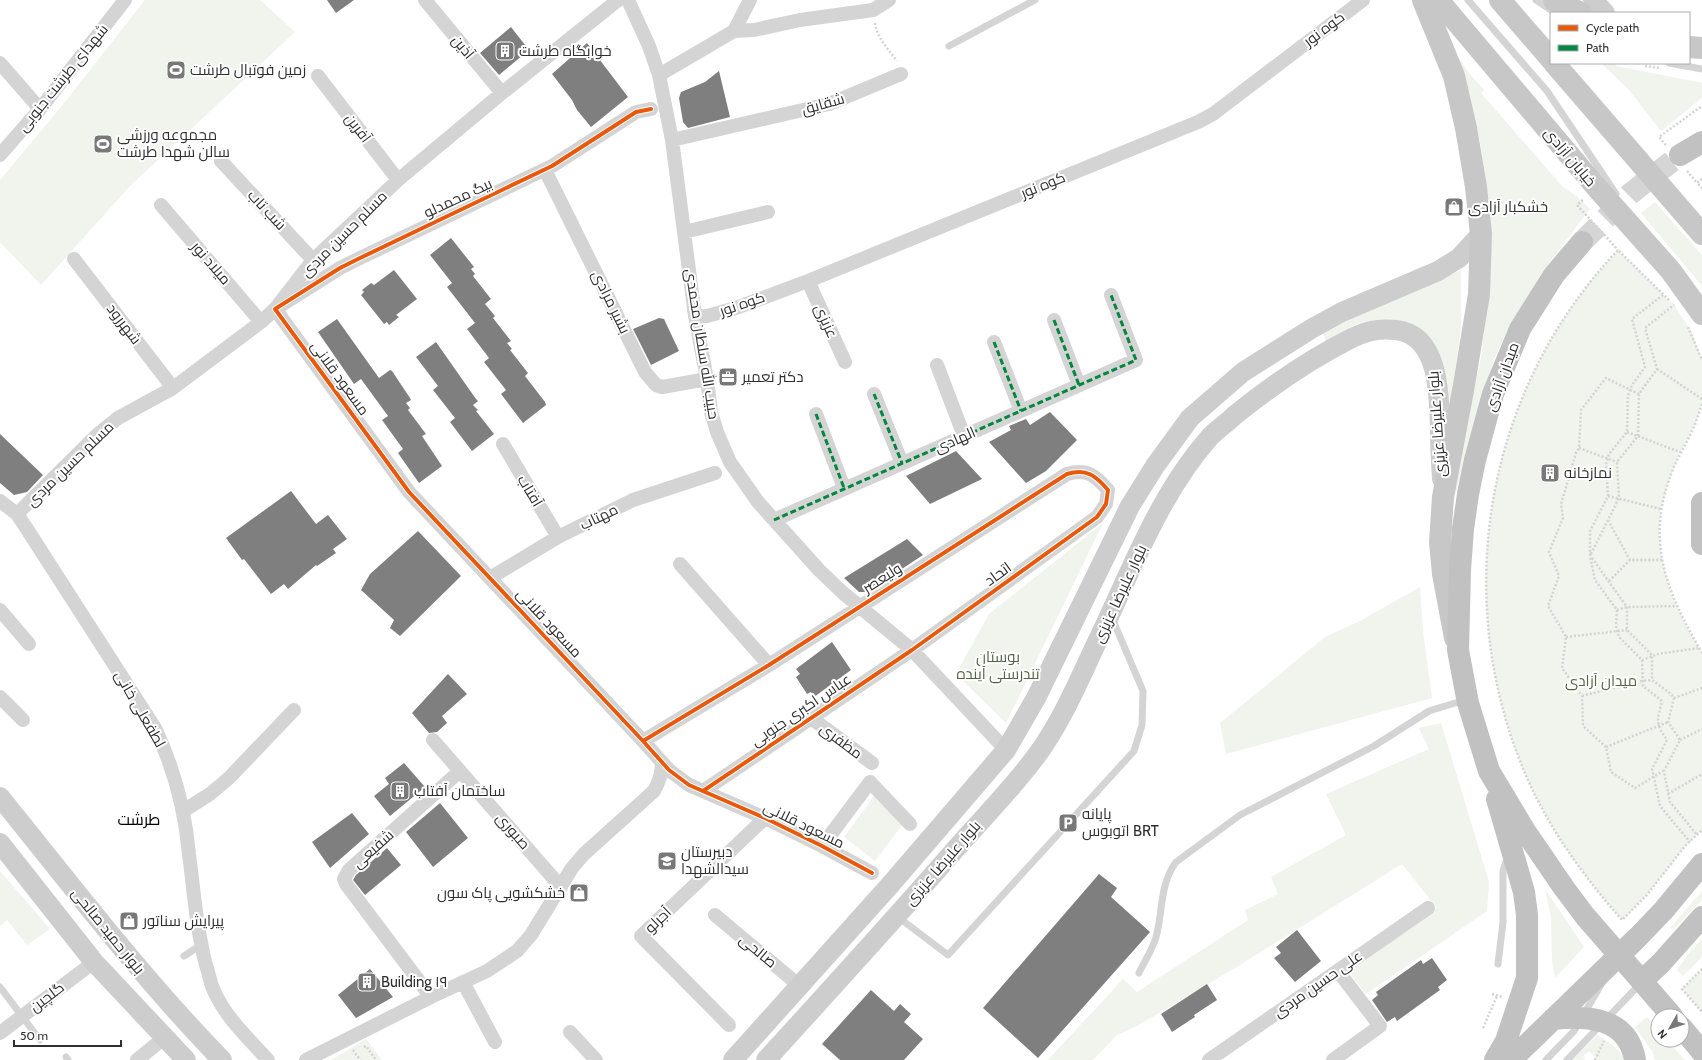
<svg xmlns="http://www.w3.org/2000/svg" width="1702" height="1060" viewBox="0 0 1702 1060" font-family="Cabin,Cairo,sans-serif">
	<rect width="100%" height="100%" fill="#fff"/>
	<path fill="#f1f3ed" d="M145 0H260L295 32 130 186 41 285 0 242V180L61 107Z
		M1440 29 1468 72 1484 90 1481 93 1562 186 1579 198 1590 209 1549 263 1510 325 1494 359 1454 499 1451 490 1481 358 1490 282V209L1480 141 1469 92Z
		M1601 63H1616V66L1702 83V98L1661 131 1629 90Z
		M1655 202 1702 255V286L1641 213Z
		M1618 250 1674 305 1691 331 1702 360V404L1694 427 1680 452 1669 480 1661 509 1659 533 1662 560 1671 594 1686 626 1702 653V830L1685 846 1646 896 1622 920C1587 880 1555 837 1532 789 1448 609 1481 394 1618 250Z
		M1461 270V327L1444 454V394L1397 321C1364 317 1354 325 1326 341L1323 334 1355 317Z
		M1103 523 1006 723 956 674 989 614Z
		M1420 587 1423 631 1432 698 1226 754 1220 723 1325 637 1360 621Z
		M1441 723 1489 882 1487 911 1366 994 1349 972 1437 908 1402 864 1240 965 1137 1026 1117 1035 1093 1060H1048L1123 979 1137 992 1248 920 1245 910 1278 894 1271 877 1346 835 1326 794 1429 749 1419 728Z
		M874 796 906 820 875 861 844 837Z
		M0 871 50 929 27 945 7 920 0 926Z
		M1545 889 1584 947 1555 978 1552 960 1551 917Z
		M1702 891V900L1673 930 1670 928Z
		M1702 939V957L1683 976 1677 970 1692 949Z
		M1702 969V1012L1682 989Z
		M1647 1017 1658 1029V1040H1667L1685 1060H1655L1652 1051 1635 1027Z
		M1597 1035C1608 1042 1619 1047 1624 1060H1598L1589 1051 1583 1056 1585 1060H1572Z
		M366 1039 382 1060H331Z"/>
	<path fill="#7f7f7f" d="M327 0H354L336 13Z
		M511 27 529 50 499 75 480 53Z
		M587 43 628 97 591 127 577 110 572 100 552 74Z
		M719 71 730 117 688 128 683 122 679 98 681 92 705 82Z
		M451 238 474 267 471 269 475 274 473 276 491 299 485 304 495 316 493 318 511 341 507 343 512 349 510 350 528 373 525 376 545 402 546 405 523 423 501 394 506 390 484 362 489 358 467 329 475 323 447 287 452 283 430 255Z
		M394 270 417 299 396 315 399 317 389 325 387 322 384 324 361 295 364 292 362 290 371 283 374 285Z
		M659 318 664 319 679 351 651 365 633 329Z
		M337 319 379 378 390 370 392 371 410 398 411 400 406 403 410 408 408 410 426 434 422 436 442 466 419 483 398 453 403 449 382 420 388 416 361 379 354 384 318 332Z
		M436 342 476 399 478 401 473 405 478 410 476 411 494 434 472 451 450 422 455 418 433 390 438 386 416 357Z
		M1050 412 1077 440 1046 471 1026 483 989 442 1011 430 1009 426 1026 419 1030 425Z
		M0 434 43 475 27 492 14 495 0 483Z
		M956 451 982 479 930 504 906 476Z
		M1543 473a7 7 0 1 1 14 0a7 7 0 1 1-14 0Z
		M291 491 316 524 328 515 347 539 333 549 336 553 317 566 316 565 288 589 284 584 271 594 244 559 242 560 226 538Z
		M418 531 461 576 400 636 390 628 394 620 361 590 370 574Z
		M907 539 923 555 867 592H859L844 578Z
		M832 642 851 670 814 697 811 692 807 694 796 677 800 674 796 669Z
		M448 674 467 694 442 716 447 723 437 732 429 733 412 713Z
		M404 763 425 787 390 816 374 796 389 784 385 778Z
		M440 803 468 838 433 867 406 832Z
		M352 813 369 834 330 868 312 842Z
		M387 848 401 865 365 895 353 880 356 875Z
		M1099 874 1117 888 1111 897 1150 932 1038 1058 983 1008Z
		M1297 930 1321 961 1295 982 1274 958 1281 953 1276 947Z
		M1432 958 1447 980 1438 987 1440 990 1397 1021 1395 1017 1387 1022 1372 1000 1378 995 1376 992 1421 960 1423 964Z
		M370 969 393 997 356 1018 338 995Z
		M1207 984 1217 1000 1194 1015 1195 1017 1172 1032 1161 1014Z
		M871 990 894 1011 900 1004 911 1014 904 1022 923 1039 904 1060H840L822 1044Z"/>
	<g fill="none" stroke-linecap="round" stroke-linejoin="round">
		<path stroke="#d5d5d5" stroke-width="22" stroke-dasharray="22 11" stroke-linecap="butt" d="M1582 242 1630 194 1680 155"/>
		<path stroke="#d3d3d3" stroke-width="2.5" stroke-dasharray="2 2" stroke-linecap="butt" d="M875 23C877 38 888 49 897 61
			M1645 66 1660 68
			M1666 145 1659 137 1702 106
			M1687 171 1697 183
			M1702 179 1697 183 1702 188
			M1583 200 1577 205 1618 250
			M1663 295 1632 319 1645 367 1632 385 1628 395 1627 432 1609 454 1606 464 1608 496 1590 531V556L1595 580 1617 610 1616 626 1619 637 1642 660 1643 686 1662 701C1657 720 1655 723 1667 740L1652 769 1660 806 1690 842
			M1669 300 1618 250C1481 394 1448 609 1532 789 1555 837 1587 880 1622 920L1646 896 1685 846 1702 830
			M1688 327 1702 360
			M1657 369 1702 399
			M1639 394 1606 378 1581 410 1579 448 1576 453 1561 504 1563 518 1549 552 1559 576 1548 606 1566 637 1562 668 1582 696 1583 726 1606 747 1611 772 1635 788 1663 771
			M1702 404C1699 412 1697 420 1694 427 1686 445 1675 461 1669 480 1646 546 1669 596 1702 653
			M1627 432 1680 452
			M1579 448 1617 462
			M1608 496 1661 509
			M1608 520 1630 560
			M1591 554 1619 498 1617 462 1638 436 1639 394 1657 369 1645 328 1674 305
			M1592 558 1627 607V630L1652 655V680L1671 694 1674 698 1668 722 1680 740 1664 771 1670 802 1697 835
			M1609 581 1630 560H1662
			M1617 610 1627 607 1677 606
			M1566 637 1627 630
			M1642 660 1658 654 1699 648
			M1582 696 1642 681 1652 680
			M1674 698 1702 688
			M1680 740 1702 729
			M1606 747 1668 722
			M1668 794 1702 774
			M1702 969 1682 989 1702 1012
			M1492 994 1503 997
			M1483 1028 1497 996
			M364 1047 366 1046 376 1060
			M353 1050 360 1060
			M1595 1060 1604 1041"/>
		<path stroke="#d4d4d4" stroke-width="7" d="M1468 0 1547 91 1616 194
			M1536 0 1551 10
			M949 46 1035 0
			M1669 63 1702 69
			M898 917 948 955 1134 751 1142 725 1143 691 1112 618
			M184 956 201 945
			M1498 964 1503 922V871L1508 855
			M1139 973C1145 960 1155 946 1157 933 1163 908 1160 884 1176 862L1240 815 1374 746 1429 711 1465 700
			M0 987 40 1040
			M66 1057 68 1060
			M1546 1060 1574 1031 1602 983
			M1567 1060 1640 984"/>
		<path stroke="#d4d4d4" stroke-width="14" d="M425 0 502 93
			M628 0 649 46 659 75 672 140 695 316 707 379 711 412 717 432 730 462 758 502 819 570 842 592 912 650 1006 750
			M734 31 750 0
			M0 63 40 109
			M659 75 734 31 754 30 800 20 873 10 889 0
			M318 76 398 180
			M651 109 636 112 552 166 358 259 340 268 275 309 409 492 643 741 669 770 689 785 765 818 822 846 872 873
			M672 140 829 104 901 74
			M0 155 40 109 125 0
			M221 161 313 260
			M545 170 645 372 656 385 662 387 707 379
			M161 205 261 322
			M684 232 768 212
			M74 259 173 388
			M808 281 845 362
			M695 316H707L736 308 808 281 1198 122 1213 114 1363 0
			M1054 320 1079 385
			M994 342 1021 411
			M937 365 964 436
			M874 394 902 463
			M816 414 844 488
			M503 444 558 537
			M0 501 17 514 25 526 155 728C174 768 185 810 189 854 194 891 196 928 206 965 209 973 210 983 214 991 226 1018 249 1039 268 1060
			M17 514 97 435 118 418 173 388 261 322 275 309 313 260 398 180 502 93 618 0
			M774 520 1136 360 1111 295
			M680 564 769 665
			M490 578 558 537 633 500 715 473
			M0 610 29 644
			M0 697 23 720
			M811 718 872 763
			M433 740 561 887
			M643 741 769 665 1067 474C1087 468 1096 476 1108 490L1106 504 1097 517 912 650 703 791
			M183 811 210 794 229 778 294 710
			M822 846 870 782 910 824
			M715 915 801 987
			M463 982 495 1042
			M431 997 346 884 344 879 349 870 460 771
			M729 1025 641 936 765 818
			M570 1032 596 1060
			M0 1033 94 962
			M137 1060 164 1038
			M306 1060 431 997 487 971 517 951 531 935 572 868 584 854 654 791C659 782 662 774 662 763
			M1209 1060 1428 908
			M1333 1060 1380 1026 1338 971"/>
		<path stroke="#cdcdcd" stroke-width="20" d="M1593 0 1605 13
			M0 797C72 886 142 978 222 1060
			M0 843 94 962 186 1060
			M733 1060 891 884 1006 750 1036 698 1130 506 1155 466 1190 418 1243 372 1311 329 1342 312 1438 271 1459 258 1481 234
			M766 1060C829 991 892 922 953 852 981 820 1012 789 1037 755 1062 721 1079 680 1097 642 1130 574 1158 496 1209 438 1216 430 1227 423 1235 415 1271 386 1310 359 1352 338 1367 331 1379 328 1396 330 1441 335 1439 399 1440 432 1440 448 1441 463 1442 479"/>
		<path stroke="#c7c7c7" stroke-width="22" d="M1423 0 1454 76 1466 128 1476 187 1481 234 1479 294 1464 385 1443 497 1440 542 1443 574 1455 638
			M1438 0 1598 189 1671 271 1702 314
			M1500 0 1551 59
			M1554 0 1581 13
			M1689 47 1702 48
			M1554 63 1702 234"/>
		<path stroke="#c1c1c1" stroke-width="22" d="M1680 155 1702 142
			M1582 242 1554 275 1520 329 1493 394 1475 460 1468 494 1463 529 1460 570 1458 650 1468 703 1489 771 1525 831 1564 888 1585 916 1672 1016
			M1702 503V544
			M1642 981 1661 963 1702 917
			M1553 1019C1588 1015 1628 1018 1635 1060
			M1682 1028 1702 1052
			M1495 1060 1506 1041 1527 978V915L1524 892 1497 799
			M1511 1060 1638 937 1663 911 1702 864"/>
		<path stroke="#00873e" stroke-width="3" stroke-dasharray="6 3" stroke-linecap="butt" d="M1054 320 1079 385
			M994 342 1021 411
			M874 394 902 463
			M816 414 844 488
			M774 520 1136 360 1111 295"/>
		<defs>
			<path id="cycleway" d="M651 109 636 112 552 166 358 259 340 268 275 309 409 492 643 741 669 770 689 785 765 818 822 846 872 873
				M643 741 769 665 1067 474C1087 468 1096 476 1108 490L1106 504 1097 517 912 650 703 791"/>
		</defs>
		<use href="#cycleway" stroke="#fff" stroke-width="6"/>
		<use href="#cycleway" stroke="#e8590c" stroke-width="4"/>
	</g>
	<defs>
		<symbol id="building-square" viewBox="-11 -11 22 22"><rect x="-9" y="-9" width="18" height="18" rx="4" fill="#787878" stroke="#fff"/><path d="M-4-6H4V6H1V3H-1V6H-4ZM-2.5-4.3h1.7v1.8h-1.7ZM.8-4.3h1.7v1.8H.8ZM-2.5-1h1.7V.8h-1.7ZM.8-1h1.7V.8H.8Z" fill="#fff"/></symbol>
		<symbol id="stadium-square" viewBox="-11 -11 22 22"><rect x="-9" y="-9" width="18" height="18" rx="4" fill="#787878" stroke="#fff"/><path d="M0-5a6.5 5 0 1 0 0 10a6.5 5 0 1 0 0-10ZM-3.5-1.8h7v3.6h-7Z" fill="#fff"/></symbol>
		<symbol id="shop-square" viewBox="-11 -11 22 22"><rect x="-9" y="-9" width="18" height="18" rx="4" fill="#787878" stroke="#fff"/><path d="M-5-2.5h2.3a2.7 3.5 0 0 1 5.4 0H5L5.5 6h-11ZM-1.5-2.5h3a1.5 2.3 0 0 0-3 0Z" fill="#fff"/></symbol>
		<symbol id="office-square" viewBox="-11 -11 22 22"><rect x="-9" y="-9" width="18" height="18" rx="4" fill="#787878" stroke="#fff"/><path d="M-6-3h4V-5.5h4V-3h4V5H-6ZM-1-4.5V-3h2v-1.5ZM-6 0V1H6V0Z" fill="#fff"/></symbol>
		<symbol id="parking-square" viewBox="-11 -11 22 22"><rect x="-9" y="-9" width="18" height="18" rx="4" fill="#787878" stroke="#fff"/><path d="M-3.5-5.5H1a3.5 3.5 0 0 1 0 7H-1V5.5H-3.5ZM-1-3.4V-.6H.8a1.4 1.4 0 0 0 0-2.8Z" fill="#fff"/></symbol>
		<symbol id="school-square" viewBox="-11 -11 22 22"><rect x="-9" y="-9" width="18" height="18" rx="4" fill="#787878" stroke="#fff"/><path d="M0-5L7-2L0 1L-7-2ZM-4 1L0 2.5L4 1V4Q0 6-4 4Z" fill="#fff"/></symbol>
	</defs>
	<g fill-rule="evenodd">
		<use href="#building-square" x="494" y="40" width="22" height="22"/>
		<use href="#stadium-square" x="165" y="59" width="22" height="22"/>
		<use href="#stadium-square" x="92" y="133" width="22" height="22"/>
		<use href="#shop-square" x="1443" y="196" width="22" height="22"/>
		<use href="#office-square" x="717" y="366" width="22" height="22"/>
		<use href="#building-square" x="1539" y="462" width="22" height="22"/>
		<use href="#building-square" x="389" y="780" width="22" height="22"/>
		<use href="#parking-square" x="1057" y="812" width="22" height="22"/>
		<use href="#school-square" x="656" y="850" width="22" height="22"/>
		<use href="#shop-square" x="568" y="882" width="22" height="22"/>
		<use href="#shop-square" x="118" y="910" width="22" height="22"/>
		<use href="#building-square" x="356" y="971" width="22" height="22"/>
	</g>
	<g text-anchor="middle" stroke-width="4" stroke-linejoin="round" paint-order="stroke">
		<g font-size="15" fill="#2f2f2f" stroke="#fff">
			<text transform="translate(1324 29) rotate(-37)" y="5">کوه نور</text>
			<text transform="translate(463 47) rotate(50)" y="5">آذین</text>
			<text transform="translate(63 78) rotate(-51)" y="5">شهدای طرشت جنوبی</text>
			<text transform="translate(823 104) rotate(-16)" y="5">شقایق</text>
			<text transform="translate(358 128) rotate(53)" y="5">آفرین</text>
			<text transform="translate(1570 157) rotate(50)" y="5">خیابان آزادی</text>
			<text transform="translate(1043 185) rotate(-22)" y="5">کوه نور</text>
			<text transform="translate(458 198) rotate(-25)" y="5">بیگ محمدلو</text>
			<text transform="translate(267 210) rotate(47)" y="5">شب تاب</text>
			<text transform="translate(344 234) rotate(-45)" y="5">مسلم حسین مردی</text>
			<text transform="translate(211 263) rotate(49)" y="5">میلاد نور</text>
			<text transform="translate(611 302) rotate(64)" y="5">بشیر مرادی</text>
			<text transform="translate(742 304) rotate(-19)" y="5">کوه نور</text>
			<text transform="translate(826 321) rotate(66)" y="5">عزیزی</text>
			<text transform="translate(124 324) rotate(53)" y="5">شهررود</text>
			<text transform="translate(702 344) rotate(81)" y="5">حبیب الله سلطان محمدی</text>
			<text transform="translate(1502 377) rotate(-70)" y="5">میدان آزادی</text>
			<text transform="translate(340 378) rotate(54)" y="5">مسعود قلانی</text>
			<text transform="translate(1437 424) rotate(-94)" y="5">بلوار علیرضا عزیزی</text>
			<text transform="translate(955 440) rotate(-24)" y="5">الهادی</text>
			<text transform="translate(70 464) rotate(-44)" y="5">مسلم حسین مردی</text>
			<text transform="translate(530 491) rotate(59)" y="5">آفتاب</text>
			<text transform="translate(599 517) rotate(-26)" y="5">مهتاب</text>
			<text transform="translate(998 574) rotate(-36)" y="5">اتحاد</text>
			<text transform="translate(882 578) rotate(-32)" y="5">ولیعصر</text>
			<text transform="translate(1120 594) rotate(-65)" y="5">بلوار علیرضا عزیزی</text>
			<text transform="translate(549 623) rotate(47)" y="5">مسعود قلانی</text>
			<text transform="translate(140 709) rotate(60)" y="5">لطفعلی خانی</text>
			<text transform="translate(801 710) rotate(-34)" y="5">عباس اکبری جنوبی</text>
			<text transform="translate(841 741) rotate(37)" y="5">مظفری</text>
			<text transform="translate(804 825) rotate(26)" y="5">مسعود قلانی</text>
			<text transform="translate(513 831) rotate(49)" y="5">صبوری</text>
			<text transform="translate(373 849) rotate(-42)" y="5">شفیعی</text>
			<text transform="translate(943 863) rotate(-49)" y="5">بلوار علیرضا عزیزی</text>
			<text transform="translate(658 920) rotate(-44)" y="5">آجرلو</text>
			<text transform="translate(108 931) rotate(51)" y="5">بلوار حمید صالحی</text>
			<text transform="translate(758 951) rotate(40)" y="5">صالحی</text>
			<text transform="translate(1318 984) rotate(-35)" y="5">علی حسین مردی</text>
			<text transform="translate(47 997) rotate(-37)" y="5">گلچین</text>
		</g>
		<g font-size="15" fill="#2f2f2f" stroke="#fff" text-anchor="start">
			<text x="519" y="56">خوابگاه طرشت</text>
			<text x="190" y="75">زمین فوتبال طرشت</text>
			<text x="117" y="140">مجموعه ورزشی<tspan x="117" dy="17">سالن شهدا طرشت</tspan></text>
			<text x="1468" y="212">خشکبار آزادی</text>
			<text x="742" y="382">دکتر تعمیر</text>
			<text x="1564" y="478">نمازخانه</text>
			<text x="414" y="796">ساختمان آفتاب</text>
			<text x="1082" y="819">پایانه<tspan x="1082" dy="17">اتوبوس BRT</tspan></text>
			<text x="681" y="857">دبيرستان<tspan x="681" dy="17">سیدالشهدا</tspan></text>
			<text x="565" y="898" text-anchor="end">خشکشویی پاک سون</text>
			<text x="143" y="926">پیرایش سناتور</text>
			<text x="381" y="987">Building ۱۹</text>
		</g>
		<g font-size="15" fill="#536542" stroke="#fff">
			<text x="998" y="662">بوستان<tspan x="998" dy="17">تندرستی آینده</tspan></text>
			<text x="1601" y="686">میدان آزادی</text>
		</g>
		<g font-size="16" fill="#000" stroke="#fff">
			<text x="139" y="825">طرشت</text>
		</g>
	</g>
	<rect x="1550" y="12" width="140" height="52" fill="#ffffff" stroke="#acacac"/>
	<rect x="1558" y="25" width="20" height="6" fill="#e8590c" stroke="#acacac"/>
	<text x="1586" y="32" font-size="12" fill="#2f2f2f">Cycle path</text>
	<rect x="1558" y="45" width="20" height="6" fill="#00873e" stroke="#acacac"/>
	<text x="1586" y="52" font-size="12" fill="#2f2f2f">Path</text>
	<g transform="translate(1670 1028) rotate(231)"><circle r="19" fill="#ffffff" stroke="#acacac"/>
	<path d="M0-3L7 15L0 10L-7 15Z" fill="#787878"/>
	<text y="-6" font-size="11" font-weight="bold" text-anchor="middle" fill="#2f2f2f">N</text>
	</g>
	<path d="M14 1040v6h107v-6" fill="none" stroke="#2f2f2f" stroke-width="2"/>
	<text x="20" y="1040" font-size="12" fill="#2f2f2f" stroke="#ffffff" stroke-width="3" paint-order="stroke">50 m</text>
</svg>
